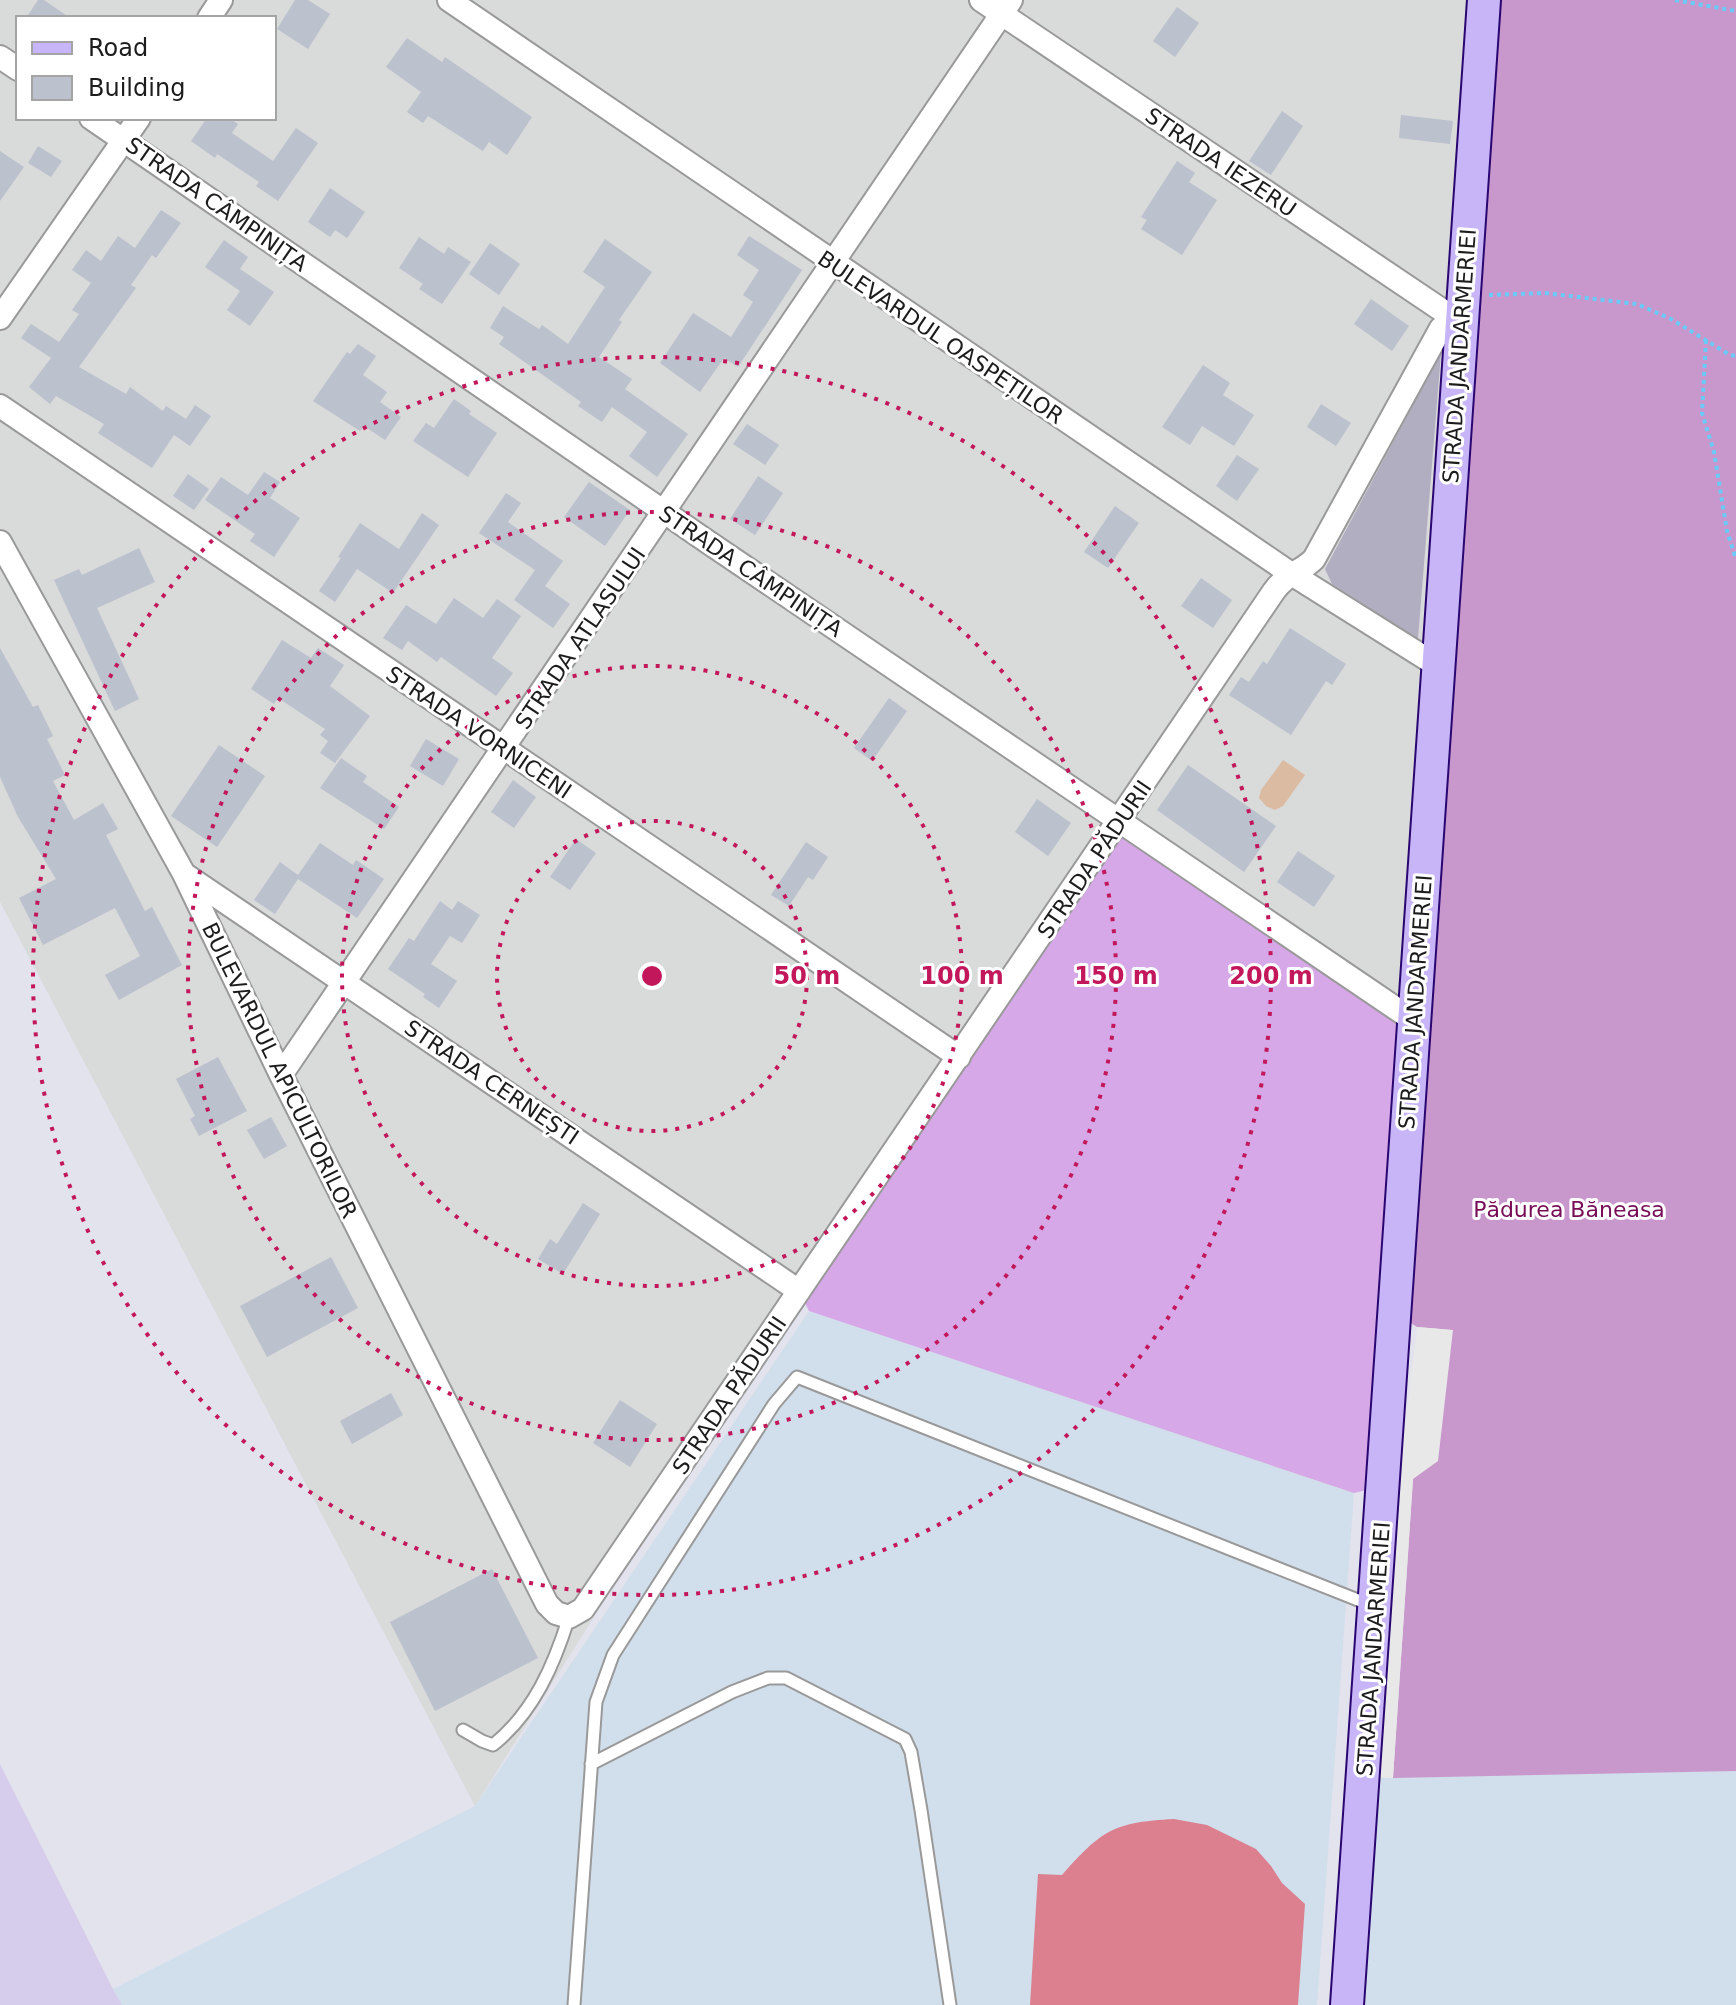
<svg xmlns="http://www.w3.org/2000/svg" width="1736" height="2005" viewBox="0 0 1736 2005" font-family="'DejaVu Sans',sans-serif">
	<rect width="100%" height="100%" fill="#e2e3ed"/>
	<path fill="#d9dada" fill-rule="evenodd" d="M0 0H1484L1413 1020 799 1291 475 1806 0 902ZM18 18H274V118H18Z"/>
	<path fill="#d1deeb" d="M809 1311 1354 1493 1317 2005H122L113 1989 475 1806Z
		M1736 1771V2005H1347L1364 1777Z"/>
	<path fill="#b2aec2" d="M1441 353 1418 639 1332 584 1325 569Z"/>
	<path fill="#d6cdec" d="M0 1764 113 1989 122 2005H0Z"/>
	<path fill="#d6a8e7" d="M1119 821 1413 1020 1384 1486 1354 1493 809 1311 799 1291Z"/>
	<path fill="#c897cc" d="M1484 0H1736V1771L1393 1778 1413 1479 1452 1330 1417 1327 1396 1314Z"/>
	<path fill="#dc8090" d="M1174 1819 1207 1825 1256 1849 1271 1866 1282 1883 1305 1904 1298 2005H1030L1038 1874 1062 1875C1102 1830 1114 1822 1174 1819Z"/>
	<path fill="#e8e8e8" d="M1417 1327 1453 1330 1438 1461 1413 1479 1393 1778 1364 1777Z"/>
	<path fill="#dbbba2" d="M1283 760 1305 775 1283 806 1275 810 1266 806 1259 798 1261 790Z"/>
	<path fill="#bbc1cd" d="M38 0H44L70 18H26Z
		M295 0H308L330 14 308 49 277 29Z
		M1177 7 1199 23 1175 57 1153 41Z
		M407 38 442 62 445 57 532 117 507 155 489 142 483 151 428 116 423 123 407 112 421 92 386 67Z
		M1282 111 1303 126 1271 175 1249 161Z
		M1401 115 1453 121 1450 144 1399 138Z
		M207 118H229L238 124 232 133 273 161 296 128 318 143 278 201 256 186 259 182 217 154 215 158 191 141Z
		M38 146 62 161 51 177 28 163Z
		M0 151 24 167 0 201Z
		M1177 161 1195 173 1189 182 1217 200 1182 255 1141 229 1147 220 1141 217Z
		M330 188 365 212 347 238 335 230 330 237 308 222Z
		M161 210 181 223 156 258 152 255 131 285 136 288 79 367 126 394 130 387 163 411 166 406 186 419 195 405 211 416 190 446 174 435 152 468 98 433 104 424 56 396 50 404 29 387 51 358 21 338 31 324 59 342 79 314 72 310 91 283 72 270 86 250 101 261 118 236 135 248Z
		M749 236 802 270 738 367 724 358 700 392 660 363 693 313 731 337 753 302 743 295 759 270 737 255Z
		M419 237 444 254 448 247 471 262 442 304 419 289 423 284 399 268Z
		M605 239 652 272 619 320 622 322 599 357 632 379 625 389 688 434 657 477 629 456 647 432 612 407 602 422 578 406 581 402 499 344 504 337 490 328 503 306 539 329 542 325 568 344 605 287 583 272Z
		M224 240 248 257 240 269 274 292 250 326 227 310 240 291 205 267Z
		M490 243 520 264 499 295 469 274Z
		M1371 299 1409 326 1392 351 1354 324Z
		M358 344 376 356 363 375 387 392 380 402 401 417 385 440 364 426 360 431 313 401 347 352 350 354Z
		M1203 365 1230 383 1223 395 1254 415 1234 446 1202 426 1190 445 1162 427Z
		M454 399 471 411 469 414 497 433 468 477 413 441 426 423 434 428Z
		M1321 404 1351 423 1336 446 1307 427Z
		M747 424 779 445 765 465 733 444Z
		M1237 455 1259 469 1237 501 1216 486Z
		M264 472 280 482 270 498 300 518 274 557 250 541 255 534 205 500 221 477 248 495Z
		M188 474 209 489 194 510 173 496Z
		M758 476 783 493 755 535 730 519Z
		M589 482 630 510 605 546 564 517Z
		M506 493 521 503 508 522 563 561 545 586 570 604 553 628 514 600 535 570 479 533Z
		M1115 506 1139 523 1108 568 1084 552Z
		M422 513 439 525 393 593 357 569 335 602 319 591 341 558 338 557 360 523 399 549Z
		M139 548 155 582 97 608 139 699 115 711 54 580 79 569 82 575Z
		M1201 578 1232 600 1213 628 1181 606Z
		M454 598 483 618 497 599 521 616 492 658 513 673 496 696 441 657 437 662 408 641 402 650 383 638 406 605 436 624Z
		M1290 628 1346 664 1332 685 1326 681 1291 735 1229 695 1241 677 1249 682 1263 661 1267 664Z
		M282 640 311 658 318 648 344 665 330 686 370 716 335 763 320 753 328 741 320 735 325 729 278 698 274 704 251 689Z
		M0 648 33 707 38 705 53 736 47 739 65 775 53 781 74 820 103 803 118 829 106 835 145 911 152 907 182 965 119 1000 105 975 140 956 115 908 43 945 19 898 56 879 18 817 0 777Z
		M889 698 907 711 872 761 854 748Z
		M426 739 459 759 443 786 410 766Z
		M219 745 265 776 217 847 171 816Z
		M341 758 367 776 363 782 399 807 384 829 320 788Z
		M1188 765 1276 826 1244 872 1157 810Z
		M513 780 536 797 514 828 491 812Z
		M1037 799 1071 823 1048 856 1015 832Z
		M576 839 596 853 570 890 550 877Z
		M806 842 828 857 813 880 808 877 789 906 771 895Z
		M320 843 353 865 356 860 384 879 357 918 298 879 275 914 254 900 280 862 298 875Z
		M1298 851 1335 876 1314 907 1277 882Z
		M440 901 452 910 458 901 480 915 462 943 450 936 431 964 457 981 439 1008 423 997 425 994 388 969 409 938 414 941Z
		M218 1057 247 1111 199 1136 190 1119 195 1116 176 1079Z
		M271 1117 287 1146 264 1159 247 1130Z
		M583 1203 600 1214 563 1274 538 1259 550 1239 557 1244Z
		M331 1257 358 1308 267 1357 240 1306Z
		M391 1393 403 1415 352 1444 340 1421Z
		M620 1400 657 1424 630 1467 593 1443Z
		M492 1569 538 1658 435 1711 390 1622Z"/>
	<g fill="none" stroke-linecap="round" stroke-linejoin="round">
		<defs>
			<path id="lane" d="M463 1730 482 1741 493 1745C534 1712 554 1665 569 1617
				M591 1764 732 1692 768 1678H786L905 1739 911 1752 921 1810 950 2005
				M574 2005 596 1702 613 1655 774 1404 797 1377 1373 1606"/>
			<path id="street" d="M449 0 1290 573 1438 666
				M981 0 1461 323
				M209 18 221 0
				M0 57 18 69
				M91 118 705 540 1413 1020
				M0 318 139 118
				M0 406 959 1057
				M0 542 184 874 281 1075 547 1604 556 1613 569 1617 583 1609 1274 591C1289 571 1299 574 1314 559L1441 328 1453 322 1461 323
				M184 874 799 1291
				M281 1075 1011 0"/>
			<path id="secondary" d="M1347 2005C1395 1337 1436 668 1484 0"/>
		</defs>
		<use href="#lane" stroke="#999" stroke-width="15"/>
		<use href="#street" stroke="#999" stroke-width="26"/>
		<use href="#secondary" stroke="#290670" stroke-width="36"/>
		<path stroke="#69caf7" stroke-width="4" stroke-dasharray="4 4" stroke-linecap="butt" d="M1675 0 1736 11
			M1489 295 1545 293 1637 304 1671 319 1730 355 1736 356
			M1706 340 1702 413 1714 452 1727 531 1736 559"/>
		<use href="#lane" stroke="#fff" stroke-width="11"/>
		<use href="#street" stroke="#fff" stroke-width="22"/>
		<use href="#secondary" stroke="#c7b5f8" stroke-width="32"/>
	</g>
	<g fill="none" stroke="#c2185b" stroke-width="4" stroke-dasharray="4 8">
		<circle cx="652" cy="976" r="155"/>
		<circle cx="652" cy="976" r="310"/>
		<circle cx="652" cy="976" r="464"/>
		<circle cx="652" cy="976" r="619"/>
	</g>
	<g text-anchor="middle" stroke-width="6" stroke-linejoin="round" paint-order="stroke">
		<g font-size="22" fill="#1c1c1c" stroke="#fff">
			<text transform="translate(1221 162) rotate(34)" y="8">STRADA IEZERU</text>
			<text transform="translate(217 204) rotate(35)" y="8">STRADA CÂMPINIȚA</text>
			<text transform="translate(941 337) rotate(34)" y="8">BULEVARDUL OASPEȚILOR</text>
			<text transform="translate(1459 356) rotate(-86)" y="8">STRADA JANDARMERIEI</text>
			<text transform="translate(751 571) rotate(34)" y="8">STRADA CÂMPINIȚA</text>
			<text transform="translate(580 638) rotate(-56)" y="8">STRADA ATLASULUI</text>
			<text transform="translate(479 732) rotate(34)" y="8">STRADA VORNICENI</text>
			<text transform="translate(1094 859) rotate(-56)" y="8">STRADA PĂDURII</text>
			<text transform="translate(1415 1002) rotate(-86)" y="8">STRADA JANDARMERIEI</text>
			<text transform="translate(280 1070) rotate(64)" y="8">BULEVARDUL APICULTORILOR</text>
			<text transform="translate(492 1082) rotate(34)" y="8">STRADA CERNEȘTI</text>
			<text transform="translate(729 1395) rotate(-56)" y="8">STRADA PĂDURII</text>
			<text transform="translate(1373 1649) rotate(-86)" y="8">STRADA JANDARMERIEI</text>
		</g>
		<g font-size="22" fill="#770d57" stroke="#fff">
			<text x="1569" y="1217">Pădurea Băneasa</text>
		</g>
	</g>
	<circle cx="652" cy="976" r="12" fill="#c2185b" stroke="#fff" stroke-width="4"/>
	<g font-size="24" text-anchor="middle" font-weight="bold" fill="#c2185b" stroke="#fff" stroke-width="6" stroke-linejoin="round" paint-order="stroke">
		<text x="807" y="984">50 m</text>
		<text x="962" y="984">100 m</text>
		<text x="1116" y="984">150 m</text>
		<text x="1271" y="984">200 m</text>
	</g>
	<rect x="16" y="16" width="260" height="104" fill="#ffffff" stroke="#a4a4a4" stroke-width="2"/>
	<rect x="32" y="42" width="40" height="12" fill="#c7b5f8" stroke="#a4a4a4" stroke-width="2"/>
	<text x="88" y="56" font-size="24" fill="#1c1c1c">Road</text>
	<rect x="32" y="76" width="40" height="24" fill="#bbc1cd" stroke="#a4a4a4" stroke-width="2"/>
	<text x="88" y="96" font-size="24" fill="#1c1c1c">Building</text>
</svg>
